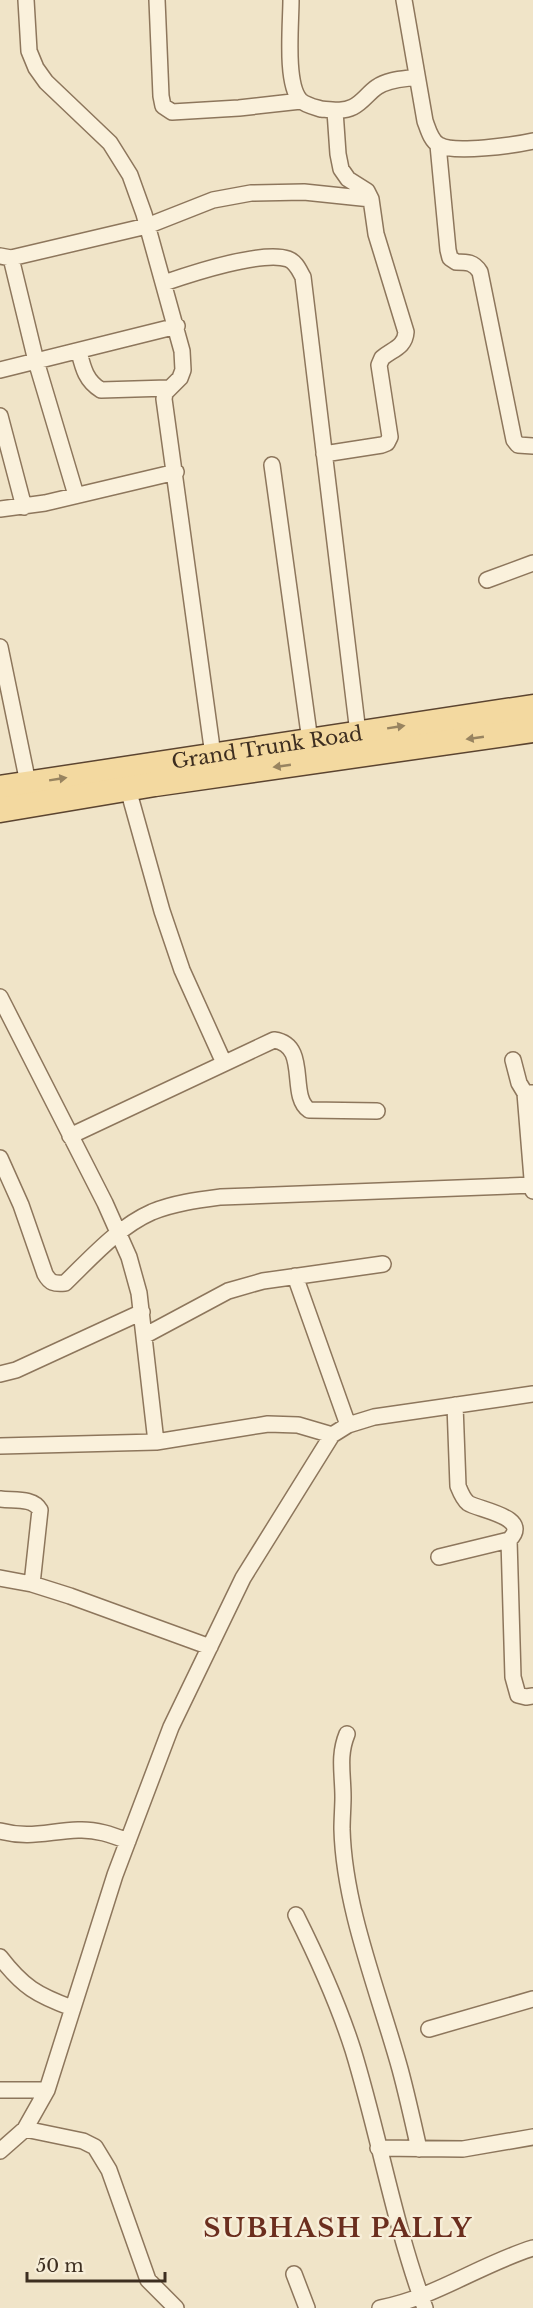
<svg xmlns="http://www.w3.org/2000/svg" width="533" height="2308" viewBox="0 0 533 2308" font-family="'Libre Baskerville',serif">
	<rect width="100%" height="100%" fill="#f0e4c8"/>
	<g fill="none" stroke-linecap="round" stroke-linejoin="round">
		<defs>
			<path id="street" d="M26 0 29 51 36 68 46 82 110 143 130 175 144 214 182 351 183 370 180 378 165 393 164 399 213 755
				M157 0 161 96 163 106 172 112 239 108 301 101
				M291 0C291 24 285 83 300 100 305 105 314 107 321 109 332 110 343 112 353 107 363 102 368 93 377 87 388 79 405 79 417 77
				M404 0 425 121C428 129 431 141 439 145 454 154 515 145 533 141
				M438 145 448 250 450 258 456 262C467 262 474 262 480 272L514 440 518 445 533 446
				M0 256 11 258 147 226 213 200 251 193 304 192 371 199
				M11 258 36 361 76 495
				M164 283C190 274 263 250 288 259 296 262 299 270 303 277L358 733
				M79 352C83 368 86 381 101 390L168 388
				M0 370 177 326
				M0 416 24 507
				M324 454 382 445 387 443 390 437 379 365 382 358C393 349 405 347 406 332L376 234 371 199 367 191 348 179 341 169 338 154 335 111
				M272 465 310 741
				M0 509 45 503 176 472
				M487 580 533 563
				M0 647 28 783
				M128 789 162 911 182 970 224 1063
				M0 997 105 1203 129 1257 139 1293 156 1442
				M513 1060 519 1083 525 1093H533
				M525 1093 533 1191
				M70 1136 274 1040C310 1045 288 1096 309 1110L377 1111
				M0 1158 21 1205 45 1274C50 1283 54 1284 65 1283 91 1258 118 1227 152 1212 174 1203 198 1200 221 1197L533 1185
				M295 1276 348 1425
				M144 1336 228 1291 263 1281 383 1264
				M0 1374 16 1370 142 1312
				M0 1446 156 1442 268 1424 298 1425 332 1435
				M0 1499C13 1501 33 1497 40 1510L32 1584
				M509 1540 513 1677 518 1695 526 1697 533 1696
				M439 1557 509 1540C533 1517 478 1510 468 1503 463 1499 460 1491 458 1486L455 1405
				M0 1578 32 1584 70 1596 210 1647
				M347 1734C338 1756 343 1774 343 1797 343 1807 342 1818 342 1829 344 1908 379 1993 400 2069 407 2095 413 2122 419 2149
				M0 1831C30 1839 49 1831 78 1830 96 1829 112 1835 128 1841
				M296 1915C318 1959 338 2003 353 2050 379 2135 394 2224 425 2308
				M0 1957C23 1987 37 1995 72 2008
				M429 2029 533 1999
				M0 2090H47
				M25 2129 83 2141 95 2147 109 2170 148 2280 176 2308
				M378 2148 463 2149 533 2137
				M0 2151 25 2129 47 2090 115 1875 171 1727 243 1578 332 1435 348 1425 374 1417 533 1394
				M294 2274 307 2308
				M380 2308C434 2298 481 2264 533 2248"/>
			<g id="primary">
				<path id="s1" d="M0 788 533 707"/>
				<path d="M0 810 155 784 533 730"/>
			</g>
		</defs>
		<use href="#street" stroke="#8d765c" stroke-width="18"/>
		<use href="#primary" stroke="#5b4430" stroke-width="27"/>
		<use href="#street" stroke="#faf1dc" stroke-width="15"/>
		<use href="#primary" stroke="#f3d9a0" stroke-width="24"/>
	</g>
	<defs><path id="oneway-solid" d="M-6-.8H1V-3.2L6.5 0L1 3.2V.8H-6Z" transform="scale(1.5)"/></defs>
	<g fill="#988460">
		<use href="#oneway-solid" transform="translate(396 727) rotate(-9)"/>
		<use href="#oneway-solid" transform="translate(475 738) rotate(172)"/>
		<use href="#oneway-solid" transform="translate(282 766) rotate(172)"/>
		<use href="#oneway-solid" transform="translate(58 779) rotate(-9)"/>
	</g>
	<g text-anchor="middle" stroke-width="5" stroke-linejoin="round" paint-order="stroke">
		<g font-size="20" fill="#3d2e20" stroke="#f7eed8">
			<text dy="7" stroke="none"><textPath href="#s1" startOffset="270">Grand Trunk Road</textPath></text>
		</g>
		<g font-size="26" font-weight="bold" letter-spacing="1.5" fill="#6b2e1e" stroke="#f7eed8">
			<text x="338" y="2237">SUBHASH PALLY</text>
		</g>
	</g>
	<path d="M27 2272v9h138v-9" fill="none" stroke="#3d2e20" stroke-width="3"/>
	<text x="36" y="2272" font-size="18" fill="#3d2e20" stroke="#f7eed8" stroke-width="4.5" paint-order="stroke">50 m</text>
</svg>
